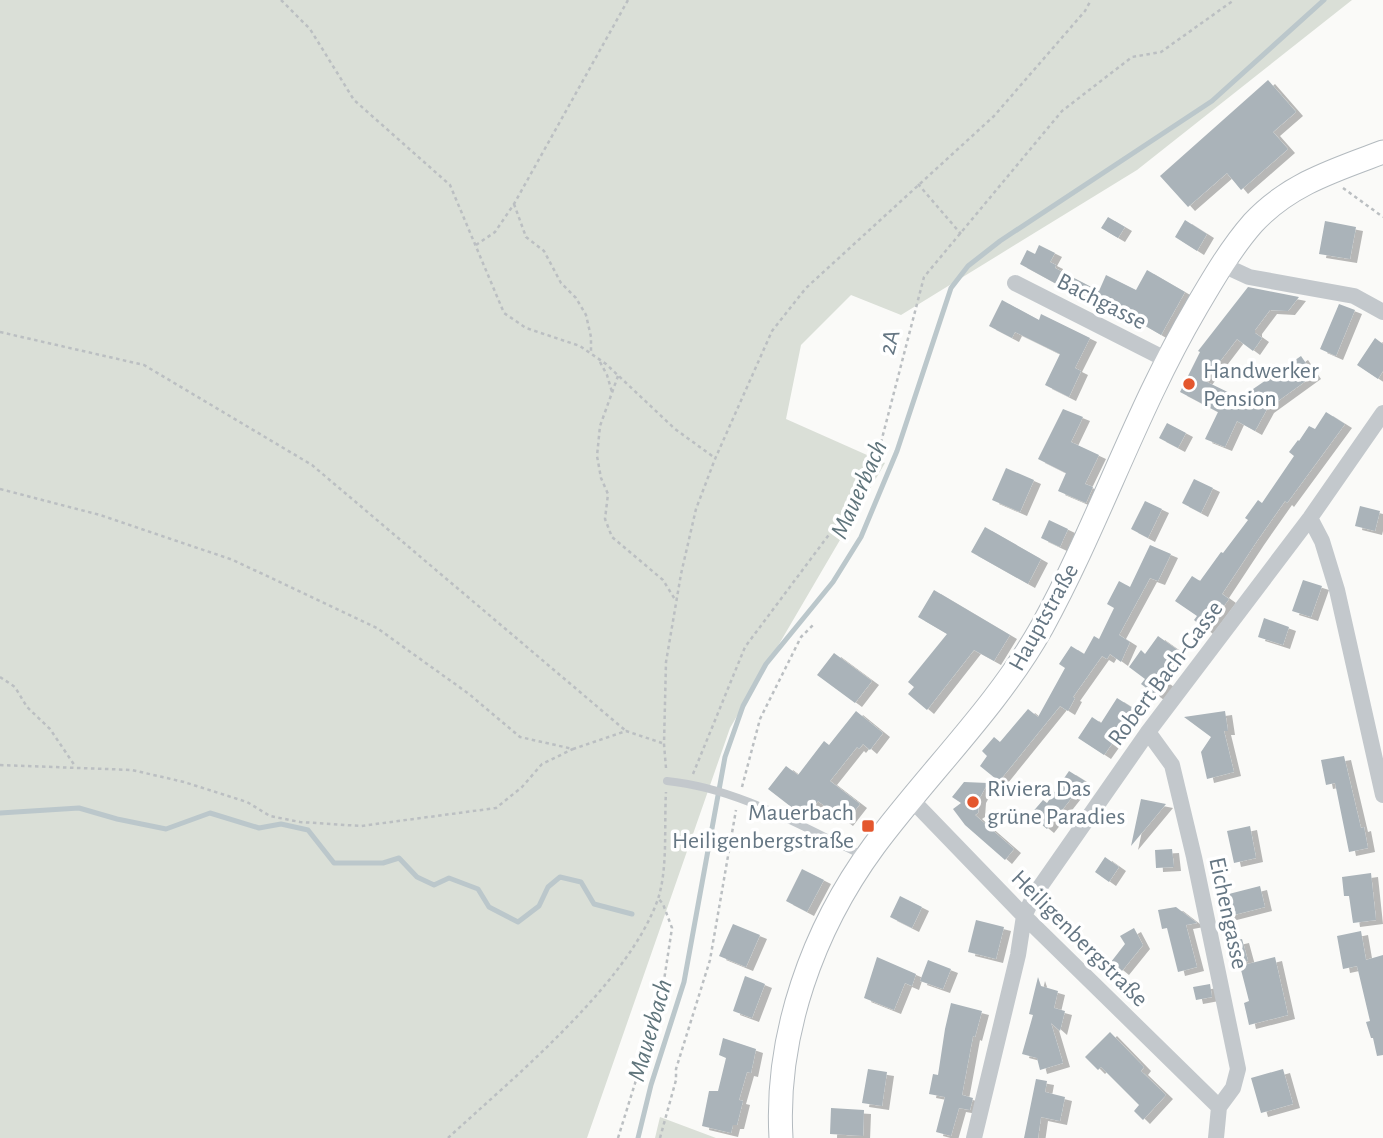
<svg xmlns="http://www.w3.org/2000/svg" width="1383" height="1138" viewBox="0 0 1383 1138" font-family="'Alegreya Sans',sans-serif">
	<defs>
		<filter id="shadow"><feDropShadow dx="7" dy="4" stdDeviation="0" flood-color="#0004"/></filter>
	</defs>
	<rect width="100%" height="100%" fill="#fafaf8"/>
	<path fill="#dadfd7" d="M0 0H1352L1137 170 901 315 851 295 801 345 786 419 885 463 730 728 587 1138H0Z
		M660 1117 716 1138H655Z"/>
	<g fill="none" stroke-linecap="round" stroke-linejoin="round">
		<path stroke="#bbc7cb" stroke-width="5" d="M0 813 79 808 117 819 166 829 210 813 259 828 281 824 308 830 334 863H383L399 858 417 877 434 885 449 878 478 889 489 907 518 922 539 906 548 887 560 877 581 882 594 904 632 914
			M638 1138 651 1085 684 982 725 757 743 706 766 664 833 582 861 537 897 451 951 288 968 266 1000 241 1212 101 1324 0"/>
	</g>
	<path fill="#aab3b9" filter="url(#shadow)" d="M1268 80 1296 112 1273 132 1288 149 1241 190 1227 173 1188 207 1160 176Z
		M1108 217 1125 227 1118 238 1101 228Z
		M1185 220 1207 234 1197 251 1175 237Z
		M1325 221 1356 227 1350 259 1319 254Z
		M1039 245 1055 253 1050 262 1056 265 1055 268 1099 291 1106 275 1136 290 1147 270 1185 292 1161 335 1123 313 1121 318 1093 304 1020 264 1027 250 1035 254Z
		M1248 287 1299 297 1288 311 1270 310 1255 330V333L1262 338 1253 351 1237 339 1205 381 1240 398 1301 356 1314 375 1267 409 1255 431 1237 421 1225 447 1205 439 1218 412 1180 392 1200 352 1198 351Z
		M1002 300 1039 320 1041 314 1090 338 1075 368 1081 371 1069 397 1045 385 1060 354 1015 332 1012 338 989 326Z
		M1339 304 1355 310 1336 356 1320 349Z
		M1375 338 1383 344V371L1378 379 1357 365Z
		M1063 409 1083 417 1071 442 1099 455 1085 484 1093 487 1086 503 1058 491 1066 473 1038 459Z
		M1326 412 1345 424 1287 503 1285 501 1257 541 1222 594 1229 599 1206 630 1194 620 1197 616 1175 601 1192 576 1200 581 1221 552 1223 553 1248 520 1245 518 1258 500 1262 503 1294 456 1289 452 1298 440 1299 441 1309 426 1315 429Z
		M1167 423 1186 433 1178 448 1159 438Z
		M1006 468 1034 480 1020 512 992 500Z
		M1194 479 1213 488 1201 513 1182 503Z
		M1145 501 1162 509 1148 538 1131 529Z
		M1360 506 1380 511 1375 531 1355 526Z
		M1049 520 1068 529 1060 547 1041 538Z
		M985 527 1041 559 1028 584 971 552Z
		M1150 545 1171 554 1158 581 1150 578 1119 635 1130 642 1121 662 1110 654 1107 659 1102 656 1073 697 1075 698 1068 711 1060 706 1001 779H996L980 766 987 756 982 751 994 737 1000 742 1028 709 1038 717 1065 668 1059 664 1071 646 1084 654 1094 636 1099 639 1114 608 1107 604 1119 581 1130 587Z
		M1303 580 1322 586 1311 617 1292 611Z
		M934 590 1010 635 994 661 974 650 927 710 908 694 914 687 908 682 947 634 918 617Z
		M1264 618 1289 627 1283 645 1258 637Z
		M1158 636 1179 651 1160 678 1167 683 1157 696 1141 684 1145 679 1129 667 1141 650 1145 654Z
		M834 653 872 681 855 703 817 675Z
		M1117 698 1136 710 1104 755 1078 738 1092 717 1101 723Z
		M856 711 883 733 870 750 863 744 859 749 857 747 830 781 860 804 846 822 818 801 809 813 803 808 799 813 768 789 786 766 798 775 824 741 829 745Z
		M1225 711 1228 731H1224L1234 772 1207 779 1201 752 1211 737 1184 717Z
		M1344 756 1361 828 1364 827 1368 848 1349 852 1335 783 1326 785 1321 760Z
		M1069 771 1085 781 1047 829 1030 815 1043 800 1047 803Z
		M964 782 988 783 979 799 978 813 975 815 1014 849 1005 860 965 825 953 809 961 803 952 797Z
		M1141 799 1166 804 1131 846Z
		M1250 826 1256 858 1234 863 1227 831Z
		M1172 849 1174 867 1156 868 1155 850Z
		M1105 857 1119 867 1109 882 1095 872Z
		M802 869 824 880 807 912 786 901Z
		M1371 873 1376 920 1353 923 1349 896H1344L1342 877Z
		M1260 886 1265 907 1226 917 1221 896Z
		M900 896 922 907 912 928 890 917Z
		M1176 907 1197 923 1186 925 1197 967 1178 972 1167 928 1162 929 1158 910Z
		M976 920 1004 927 996 959 968 952Z
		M733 924 760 935 746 967 719 956Z
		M1134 928 1143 945 1122 971 1111 962 1125 944 1120 936Z
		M1361 931 1366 960 1383 955V1055L1377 1056 1373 1038H1371L1366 1022 1370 1021 1357 966 1343 969 1337 936Z
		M1242 939 1248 961 1232 966 1225 943Z
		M877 957 916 974 912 986 905 983 894 1010 864 998Z
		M1275 957 1288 1015 1249 1025 1244 1003 1249 1001 1240 966Z
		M928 960 951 969 943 989 920 981Z
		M745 976 765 984 752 1018 733 1011Z
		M1038 977 1041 986 1058 991 1054 1008 1065 1011 1060 1031 1051 1023 1063 1063 1040 1070 1037 1058 1022 1054 1033 1015 1029 1014Z
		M1210 984 1212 997 1196 1000 1193 987Z
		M951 1003 982 1011 975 1037 973 1036 962 1095 973 1098 970 1110 959 1108 951 1136 936 1132 945 1097 929 1094 933 1074 938 1075 945 1029Z
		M1110 1032 1144 1067 1141 1071 1166 1095 1143 1120 1134 1111 1139 1105 1101 1067 1098 1070 1085 1057Z
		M723 1038 756 1049 751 1073 747 1072 739 1100 743 1101 737 1125H733L731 1133 702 1126 709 1091H718L726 1058 719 1055Z
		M868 1069 887 1072 882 1106 862 1103Z
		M1283 1069 1293 1104 1261 1113 1251 1078Z
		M1036 1079 1047 1081 1045 1092 1065 1097 1060 1121 1041 1117 1038 1138H1024Z
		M831 1108 864 1110 863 1136 830 1134Z"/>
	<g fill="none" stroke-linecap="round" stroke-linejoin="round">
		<defs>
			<path id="secondary" d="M781 1138C775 1035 813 929 874 846 929 772 997 707 1042 627 1099 523 1136 410 1196 308 1213 279 1231 248 1253 223 1289 184 1335 170 1383 152"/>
		</defs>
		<use href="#secondary" stroke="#b3babf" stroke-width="25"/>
		<path stroke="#bbbfc2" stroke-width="2.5" stroke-dasharray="3.5 3.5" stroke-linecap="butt" d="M281 0 310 29 354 100 450 185 504 313 526 328 580 346 606 364 675 429 715 458
			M918 184 961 234
			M1343 188 1383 217
			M514 204 526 237 544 251 561 283 576 298 586 315 591 337V354
			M476 245 495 232 514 204 628 0
			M0 332 144 365 312 465 626 731
			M600 362 607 375 612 392
			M618 376 600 426 597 456 601 478 608 494 605 519 612 537 663 580 676 601
			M0 489 100 515 233 560 377 628 469 694 520 737 573 749 626 731 662 743
			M0 677 15 687 27 707 50 729 75 766
			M0 765 132 770 184 782 247 802 270 816 300 822 361 826 496 808 522 787 542 764 573 749
			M666 768 664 744 666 662 681 574 696 509 715 459 772 331 806 288 994 116 1085 11 1091 0
			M693 774 745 647 872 477 924 277 1062 111 1132 57 1161 52 1234 0
			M742 787 760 719 801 637 815 623
			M448 1138C514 1077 628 984 658 899 668 868 664 826 666 792
			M618 1138 661 1000 672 928 663 904 658 898
			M660 1138 676 1080V1069L710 960 736 810"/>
		<path stroke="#c3c8cc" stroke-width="8" d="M667 781C738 788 802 827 866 857"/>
		<path stroke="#c3c8cc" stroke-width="16" d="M1223 265 1249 277 1354 296 1383 312
			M1015 283 1167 360
			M1310 518 1322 541 1337 590 1383 795
			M1148 732 1172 765 1194 857 1238 1069 1233 1088 1219 1107 1216 1138
			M911 799 1024 916 1219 1107
			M974 1138 1018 955 1024 916 1035 894 1148 732 1310 518 1383 413"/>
		<use href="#secondary" stroke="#fff" stroke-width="23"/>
	</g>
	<g fill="#e4572e" stroke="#fff" stroke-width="2.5">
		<circle cx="1189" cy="384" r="7"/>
		<circle cx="973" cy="802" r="7"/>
		<rect x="861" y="819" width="14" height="14" rx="3.5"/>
	</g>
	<g text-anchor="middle" stroke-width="7" stroke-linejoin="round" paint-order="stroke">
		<g font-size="24" fill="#657683" stroke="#fff">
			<text transform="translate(1102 301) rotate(27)" y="8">Bachgasse</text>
			<text transform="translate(889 342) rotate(-75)" y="8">2A</text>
			<text transform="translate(1043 617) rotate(-61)" y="8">Hauptstraße</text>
			<text transform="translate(1165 673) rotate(-53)" y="8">Robert Bach-Gasse</text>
			<text transform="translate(1229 913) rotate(78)" y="8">Eichengasse</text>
			<text transform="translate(1080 938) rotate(45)" y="8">Heiligenbergstraße</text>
		</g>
		<g font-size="24" fill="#657683" stroke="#fff" text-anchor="start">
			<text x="1203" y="378">Handwerker<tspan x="1203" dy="28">Pension</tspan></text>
			<text x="987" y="796">Riviera Das<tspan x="987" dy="28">grüne Paradies</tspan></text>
			<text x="854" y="820" text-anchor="end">Mauerbach<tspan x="854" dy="28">Heiligenbergstraße</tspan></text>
		</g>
		<g font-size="26" font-style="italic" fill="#60757c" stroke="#fff">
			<text transform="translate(858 489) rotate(-66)" y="9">Mauerbach</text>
			<text transform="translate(649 1030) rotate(-74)" y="9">Mauerbach</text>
		</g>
	</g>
</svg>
